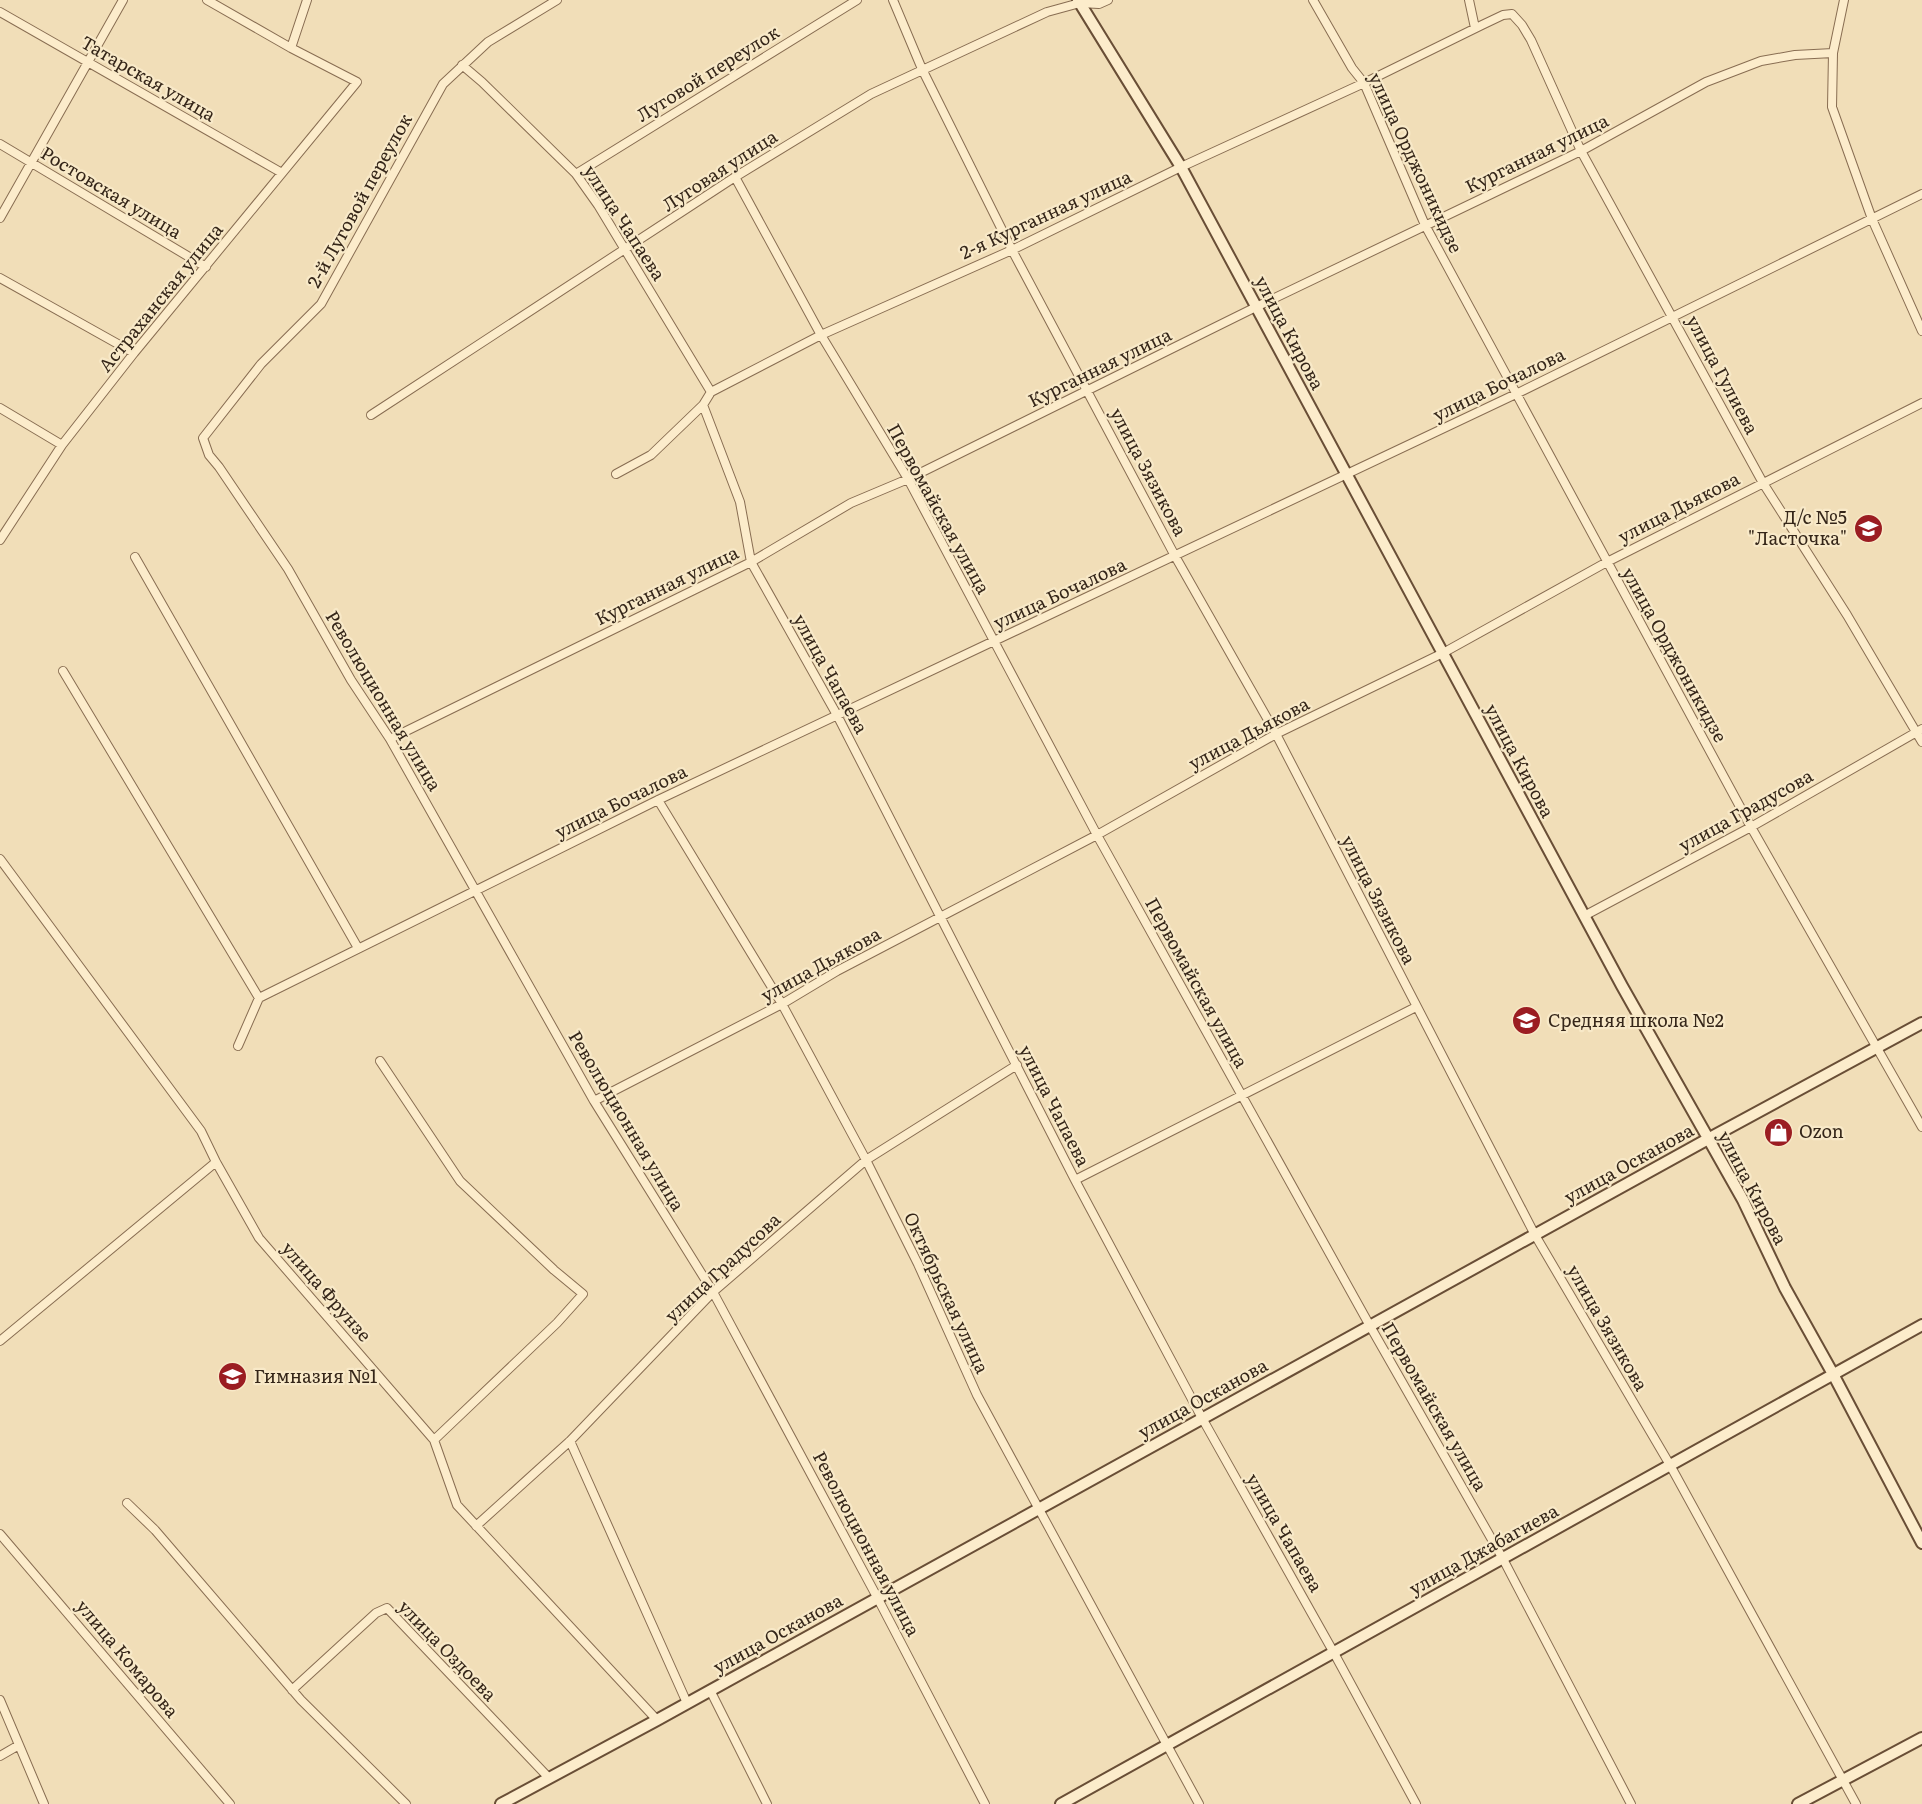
<svg xmlns="http://www.w3.org/2000/svg" width="1922" height="1804" viewBox="0 0 1922 1804" font-family="Literata,serif">
	<rect width="100%" height="100%" fill="#f1deb8"/>
	<g fill="none" stroke-linecap="round" stroke-linejoin="round">
		<defs>
			<path id="street" d="M557 0 488 42 443 84 321 304 261 364 203 438 209 455 219 467 288 569 351 680 390 739 594 1101 713 1292 877 1597 985 1804
				M893 0 922 69 1012 250 1175 556 1276 734 1535 1235 1670 1465 1856 1804
				M1313 0 1352 68 1364 83 1425 225 1751 827 1922 1127
				M1469 0 1475 28
				M1844 0 1833 53 1832 107 1872 219 1922 331
				M0 12 282 173
				M291 48 307 0
				M462 65 482 82 576 174 598 205 711 392
				M0 144 206 267
				M576 174 857 0
				M735 177 821 335 908 479 1097 835 1370 1326 1503 1559 1631 1804
				M0 218 123 0
				M0 278 134 353
				M703 405 740 502 751 562 837 715 1075 1180 1202 1418 1334 1653 1416 1804
				M0 408 62 445
				M371 415 735 177 871 94 1047 12 1080 3 1099 4 1108 0
				M616 474 651 455 703 405 711 392 821 335 1012 250 1181 167 1364 83 1482 25 1503 15 1512 14 1522 25 1531 40 1581 151 1763 483 1847 615 1922 742
				M0 540 62 445 134 353 357 82 291 48 207 0
				M135 557 358 948
				M63 671 259 998
				M390 739 751 562 851 503 908 479 1256 307 1581 151 1706 82 1761 61 1795 55 1833 53
				M658 800 782 1004 866 1160 918 1264 977 1395 1199 1804
				M0 859 201 1131 216 1162 259 1238 434 1440 457 1505 657 1720
				M1584 916 1751 827 1922 729
				M238 1046 259 998 658 800 1516 394 1922 194
				M380 1061 460 1181 554 1270 583 1294 557 1323 434 1440
				M594 1101 782 1004 837 971 1097 835 1276 734 1443 653 1607 562 1922 403
				M1075 1180 1416 1007
				M0 1341 216 1162
				M570 1441 687 1703
				M127 1503 155 1530 301 1700 406 1804
				M476 1526 570 1441 713 1292 866 1160 1017 1065
				M0 1534 230 1804
				M292 1690 376 1613 387 1608 549 1778
				M710 1690 767 1804
				M0 1700 44 1804
				M0 1756 19 1745"/>
			<path id="secondary" d="M1078 0 1181 167 1622 986 1743 1200 1785 1288 1833 1374 1922 1543
				M501 1804 657 1720 1708 1139 1922 1023
				M1061 1804 1922 1325
				M1798 1804 1922 1738"/>
		</defs>
		<use href="#street" stroke="#886d52" stroke-width="10"/>
		<use href="#secondary" stroke="#694e36" stroke-width="14"/>
		<use href="#street" stroke="#fceccb" stroke-width="8"/>
		<use href="#secondary" stroke="#fceccb" stroke-width="10"/>
	</g>
	<defs>
		<symbol id="school-disc" viewBox="-11 -11 22 22"><circle r="9.5" fill="#9b1d22" stroke="#f8e9c8"/><path d="M0-5L7-2L0 1L-7-2ZM-4 1L0 2.5L4 1V4Q0 6-4 4Z" fill="#fff"/></symbol>
		<symbol id="shop-disc" viewBox="-11 -11 22 22"><circle r="9.5" fill="#9b1d22" stroke="#f8e9c8"/><path d="M-5-2.5h2.3a2.7 3.5 0 0 1 5.4 0H5L5.5 6h-11ZM-1.5-2.5h3a1.5 2.3 0 0 0-3 0Z" fill="#fff"/></symbol>
	</defs>
	<g fill-rule="evenodd">
		<use href="#school-disc" x="1852" y="512" width="33" height="33"/>
		<use href="#school-disc" x="1510" y="1004" width="33" height="33"/>
		<use href="#shop-disc" x="1762" y="1116" width="33" height="33"/>
		<use href="#school-disc" x="216" y="1360" width="33" height="33"/>
	</g>
	<g text-anchor="middle" stroke-width="4.5" stroke-linejoin="round" paint-order="stroke">
		<g font-size="18" fill="#352619" stroke="#f8e9c8">
			<text transform="translate(708 74) rotate(-32)" y="6">Луговой переулок</text>
			<text transform="translate(148 79) rotate(30)" y="6">Татарская улица</text>
			<text transform="translate(1537 154) rotate(-26)" y="6">Курганная улица</text>
			<text transform="translate(1415 163) rotate(65)" y="6">улица Орджоникидзе</text>
			<text transform="translate(720 171) rotate(-33)" y="6">Луговая улица</text>
			<text transform="translate(111 193) rotate(31)" y="6">Ростовская улица</text>
			<text transform="translate(360 201) rotate(-61)" y="6">2-й Луговой переулок</text>
			<text transform="translate(1046 215) rotate(-25)" y="6">2-я Курганная улица</text>
			<text transform="translate(624 223) rotate(57)" y="6">улица Чапаева</text>
			<text transform="translate(161 298) rotate(-51)" y="6">Астраханская улица</text>
			<text transform="translate(1289 333) rotate(62)" y="6">улица Кирова</text>
			<text transform="translate(1100 368) rotate(-26)" y="6">Курганная улица</text>
			<text transform="translate(1722 375) rotate(62)" y="6">улица Гулиева</text>
			<text transform="translate(1499 385) rotate(-26)" y="6">улица Бочалова</text>
			<text transform="translate(1148 472) rotate(62)" y="6">улица Зязикова</text>
			<text transform="translate(1679 508) rotate(-27)" y="6">улица Дьякова</text>
			<text transform="translate(938 509) rotate(61)" y="6">Первомайская улица</text>
			<text transform="translate(667 586) rotate(-26)" y="6">Курганная улица</text>
			<text transform="translate(1060 594) rotate(-25)" y="6">улица Бочалова</text>
			<text transform="translate(1674 655) rotate(61)" y="6">улица Орджоникидзе</text>
			<text transform="translate(830 674) rotate(61)" y="6">улица Чапаева</text>
			<text transform="translate(383 701) rotate(59)" y="6">Революционная улица</text>
			<text transform="translate(1249 734) rotate(-28)" y="6">улица Дьякова</text>
			<text transform="translate(1519 761) rotate(62)" y="6">улица Кирова</text>
			<text transform="translate(621 802) rotate(-26)" y="6">улица Бочалова</text>
			<text transform="translate(1746 811) rotate(-29)" y="6">улица Градусова</text>
			<text transform="translate(1378 900) rotate(63)" y="6">улица Зязикова</text>
			<text transform="translate(821 965) rotate(-29)" y="6">улица Дьякова</text>
			<text transform="translate(1196 983) rotate(61)" y="6">Первомайская улица</text>
			<text transform="translate(1054 1106) rotate(63)" y="6">улица Чапаева</text>
			<text transform="translate(626 1121) rotate(59)" y="6">Революционная улица</text>
			<text transform="translate(1629 1164) rotate(-29)" y="6">улица Осканова</text>
			<text transform="translate(1752 1188) rotate(62)" y="6">улица Кирова</text>
			<text transform="translate(723 1268) rotate(-43)" y="6">улица Градусова</text>
			<text transform="translate(326 1292) rotate(49)" y="6">улица Фрунзе</text>
			<text transform="translate(946 1293) rotate(65)" y="6">Октябрьская улица</text>
			<text transform="translate(1607 1328) rotate(60)" y="6">улица Зязикова</text>
			<text transform="translate(1203 1399) rotate(-29)" y="6">улица Осканова</text>
			<text transform="translate(1434 1407) rotate(60)" y="6">Первомайская улица</text>
			<text transform="translate(1284 1533) rotate(60)" y="6">улица Чапаева</text>
			<text transform="translate(866 1544) rotate(62)" y="6">Революционная улица</text>
			<text transform="translate(1484 1550) rotate(-29)" y="6">улица Джабагиева</text>
			<text transform="translate(778 1634) rotate(-29)" y="6">улица Осканова</text>
			<text transform="translate(447 1651) rotate(46)" y="6">улица Оздоева</text>
			<text transform="translate(127 1659) rotate(50)" y="6">улица Комарова</text>
		</g>
		<g font-size="18" fill="#352619" stroke="#f8e9c8" text-anchor="start">
			<text x="1847" y="524" text-anchor="end">Д/с №5<tspan x="1847" dy="21">"Ласточка"</tspan></text>
			<text x="1548" y="1027">Средняя школа №2</text>
			<text x="1799" y="1138">Ozon</text>
			<text x="254" y="1383">Гимназия №1</text>
		</g>
	</g>
</svg>
